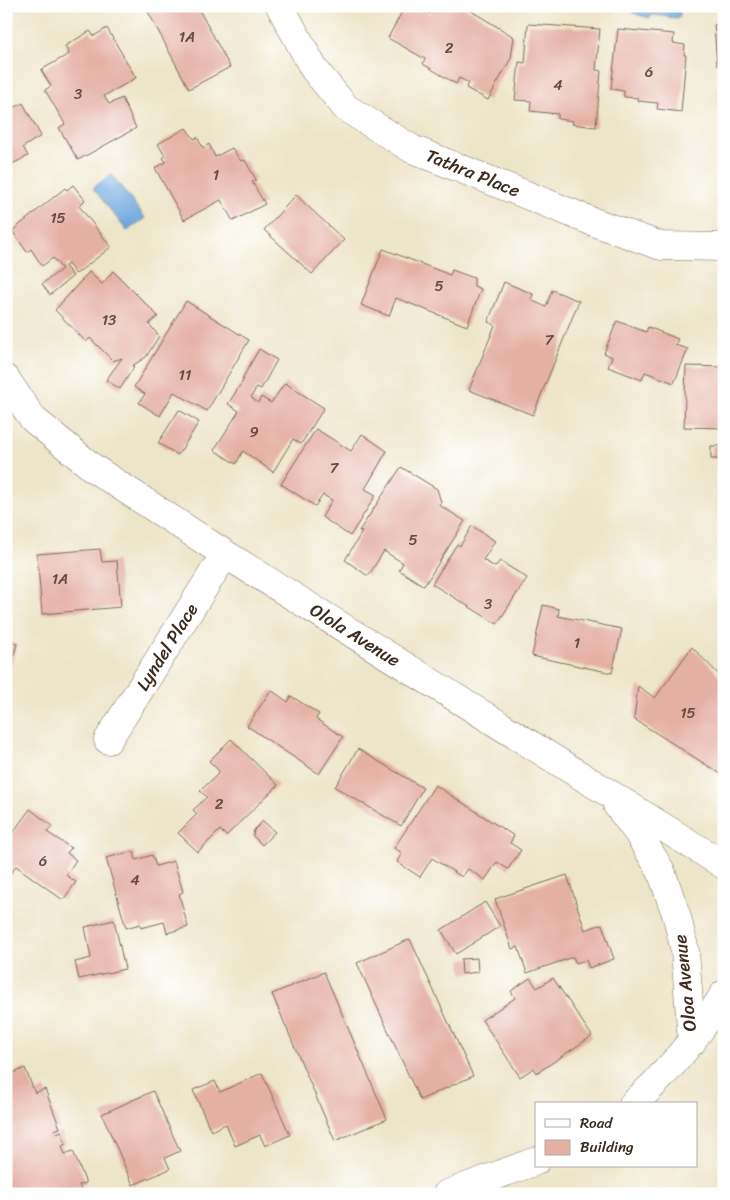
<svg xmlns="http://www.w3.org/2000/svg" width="730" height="1200" viewBox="0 0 730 1200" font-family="Sriracha,sans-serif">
	<rect width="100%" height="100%" fill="#fff"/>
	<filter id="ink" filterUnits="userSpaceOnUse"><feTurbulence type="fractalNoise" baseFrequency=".02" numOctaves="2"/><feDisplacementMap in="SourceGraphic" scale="10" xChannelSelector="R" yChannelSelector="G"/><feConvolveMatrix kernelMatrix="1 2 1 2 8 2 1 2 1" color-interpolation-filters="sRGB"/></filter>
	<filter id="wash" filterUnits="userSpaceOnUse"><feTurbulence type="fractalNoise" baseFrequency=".0096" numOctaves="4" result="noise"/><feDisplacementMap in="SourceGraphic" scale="20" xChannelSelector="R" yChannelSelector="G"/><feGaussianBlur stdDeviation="1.12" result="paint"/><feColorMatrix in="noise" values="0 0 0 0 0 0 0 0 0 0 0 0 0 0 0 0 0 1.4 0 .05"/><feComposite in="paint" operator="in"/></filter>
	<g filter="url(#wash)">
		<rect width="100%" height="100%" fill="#ede5c8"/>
		<path fill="#70a8df" stroke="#56697e" d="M634 6H679L680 16 677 18 653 15 649 18 633 13Z
			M111 174 145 218 127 231 93 188Z"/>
		<g id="blocks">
			<path fill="#e5b0a4" d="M145 6H197L230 67 189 89Z
				M405 6H417L430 14 435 6H463L514 37 511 58 488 100 466 88 469 83 459 78 456 84 423 64 425 59 388 38Z
				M724 21V62L717 65 714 25Z
				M528 24 600 29 596 70 601 71 596 127 572 124 573 121 558 119V114L530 111 531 101 515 100 519 62 525 63Z
				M107 28 136 78 104 96 109 104 122 98 136 128 78 160 59 128 65 124 45 90 51 86 41 70 69 54 65 46 90 31 94 36Z
				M618 29 674 34 673 43 685 45 684 55H686L681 112 657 109 658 103 638 101 639 98 624 97V91L611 89Z
				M23 103 41 136 23 147 28 156 6 167V112Z
				M186 128 194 139 197 137 203 148 209 144 215 157 232 148 241 161 245 160 256 180 252 182 265 204 233 221 221 200 184 220 155 168 166 162 163 158 165 156 158 144Z
				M73 185 85 200 79 206 111 247 76 274 68 264 65 266 73 276 50 295 42 284 62 269 53 258 42 266 31 249 27 252 12 231 65 188 67 190Z
				M296 195 344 240 312 274 264 230Z
				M383 249 450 275 452 270 474 278V286L481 289 467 326 396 298 389 316 361 305Z
				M113 271 158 316 149 324 159 336 146 357 132 366 134 367 120 389 106 380 122 358 113 361 90 338 86 342 55 310 89 272 102 284Z
				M504 282 533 294 531 300 546 307 552 290 579 301 533 415 469 390 495 325 488 322Z
				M186 301 249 340 207 411 174 392 160 416 139 403 145 394 134 387Z
				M617 321 646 332 648 327 678 339 675 345 688 349 674 383 645 372 642 380 608 367 612 357 604 353Z
				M259 349 277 360 261 389 257 387 251 397 258 403 261 397 271 403 285 383 324 408 301 444 293 439 273 472 243 451 236 464 214 450 239 411 228 404 244 379H242Z
				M686 366 724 367V428L684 427Z
				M179 410 199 422 178 455 158 443Z
				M316 429 351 451 362 434 387 451 365 489 376 495 350 536 322 517 332 500 323 495 315 506 281 484Z
				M711 446H724V459H711Z
				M401 467 437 489 441 502 439 505 465 521 424 586 399 570 403 563 384 551 368 576 345 560 362 532 359 531Z
				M472 526 495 541 483 560 495 567 500 561 527 578 497 624 432 584 457 544 460 546Z
				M100 549 102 562 117 561 121 607 42 614 37 554Z
				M543 605 559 609 558 616 622 629 612 673 532 656Z
				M6 641 17 644 7 679H6Z
				M692 647 724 680V776L634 719 638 686 655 698Z
				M271 690 288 702 291 696 319 714 316 719 343 737 319 774 247 726Z
				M231 739 278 785 226 836 220 830 198 852 178 833 197 814 193 810 207 797 200 791 220 772 209 761Z
				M358 749 423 788 401 826 335 787Z
				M435 785 514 836 510 843 521 850 508 869 497 862 485 880 468 869 462 877 432 858 420 877 397 862 402 853 394 848Z
				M30 809 52 826 47 832 71 848 67 853 76 860 66 875 76 882 63 900 16 866 6 880V842Z
				M263 821 275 832 262 845 253 836 254 830Z
				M134 851 136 860 152 855 156 866 174 861 183 892 179 894 188 927 167 933 164 922 141 928 140 924 126 928 106 858Z
				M567 875 585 930 602 924 614 959 589 968 586 960 576 963 573 957 527 973 518 947 512 949 495 899Z
				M485 902 500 926 456 954 441 930Z
				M114 920 125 969 79 979 75 962 91 958 85 927Z
				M410 939 473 1076 420 1100 357 963Z
				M477 958 478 972 462 974 461 959Z
				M324 972 387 1119 335 1141 272 994Z
				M530 978 537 988 553 978 592 1036 537 1073 534 1068 520 1077 482 1020 515 998 511 991Z
				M25 1068 35 1093 45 1089 60 1128 54 1130 55 1134 61 1131 66 1144 62 1146 65 1154 73 1151 86 1183 79 1185 83 1194H6V1076Z
				M262 1073 290 1135 265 1146 260 1135 235 1146 226 1124 211 1131 193 1090 215 1081 220 1092Z
				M153 1091 180 1151 165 1158 170 1169 133 1185 102 1114Z"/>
		</g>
	</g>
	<g filter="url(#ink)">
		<use href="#blocks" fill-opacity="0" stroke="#796b5a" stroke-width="1"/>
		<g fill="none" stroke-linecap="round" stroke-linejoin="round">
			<defs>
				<path id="minor" d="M280 6 314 69 346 108 412 149 591 221 661 246 724 247
					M6 379 33 419 93 468 225 554 724 865
					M108 740 225 554
					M617 805 638 833 661 871 677 917 685 951 692 1042
					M633 1104C670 1071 699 1035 724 994
					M447 1194 536 1161"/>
			</defs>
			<use href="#minor" stroke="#796b5a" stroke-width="29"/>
			<use href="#minor" stroke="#fff" stroke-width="28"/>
		</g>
	</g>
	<g text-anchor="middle" stroke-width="4" stroke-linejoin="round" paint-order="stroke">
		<g font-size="15" fill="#664c40">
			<text x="187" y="42">1A</text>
			<text x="449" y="53">2</text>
			<text x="649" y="77">6</text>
			<text x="558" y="90">4</text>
			<text x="78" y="99">3</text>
			<text x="216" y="180">1</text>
			<text x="58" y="223">15</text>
			<text x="439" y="291">5</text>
			<text x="109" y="325">13</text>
			<text x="549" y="345">7</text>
			<text x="185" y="380">11</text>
			<text x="254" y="437">9</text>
			<text x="334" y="473">7</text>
			<text x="413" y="545">5</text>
			<text x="60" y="584">1A</text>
			<text x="488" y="609">3</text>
			<text x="577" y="648">1</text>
			<text x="688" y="718">15</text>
			<text x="219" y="809">2</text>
			<text x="43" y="866">6</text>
			<text x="135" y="885">4</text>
		</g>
		<g font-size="18" fill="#3b2a1e" stroke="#fff">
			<text transform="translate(473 173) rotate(22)" y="6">Tathra Place</text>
			<text transform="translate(355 635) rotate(32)" y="6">Olola Avenue</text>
			<text transform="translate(167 647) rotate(-58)" y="6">Lyndel Place</text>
			<text transform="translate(685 983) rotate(-96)" y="6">Oloa Avenue</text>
		</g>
	</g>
	<rect width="730" height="1200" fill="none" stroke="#fff" stroke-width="25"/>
	<rect x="535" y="1102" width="162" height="65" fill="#ffffff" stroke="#b1aaa5"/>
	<rect x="545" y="1119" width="25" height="8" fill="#ffffff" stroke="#b1aaa5"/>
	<text x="580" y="1128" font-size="15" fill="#3b2a1e">Road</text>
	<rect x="545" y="1140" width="25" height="15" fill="#e5b0a4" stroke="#b1aaa5"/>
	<text x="580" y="1152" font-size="15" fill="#3b2a1e">Building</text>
</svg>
